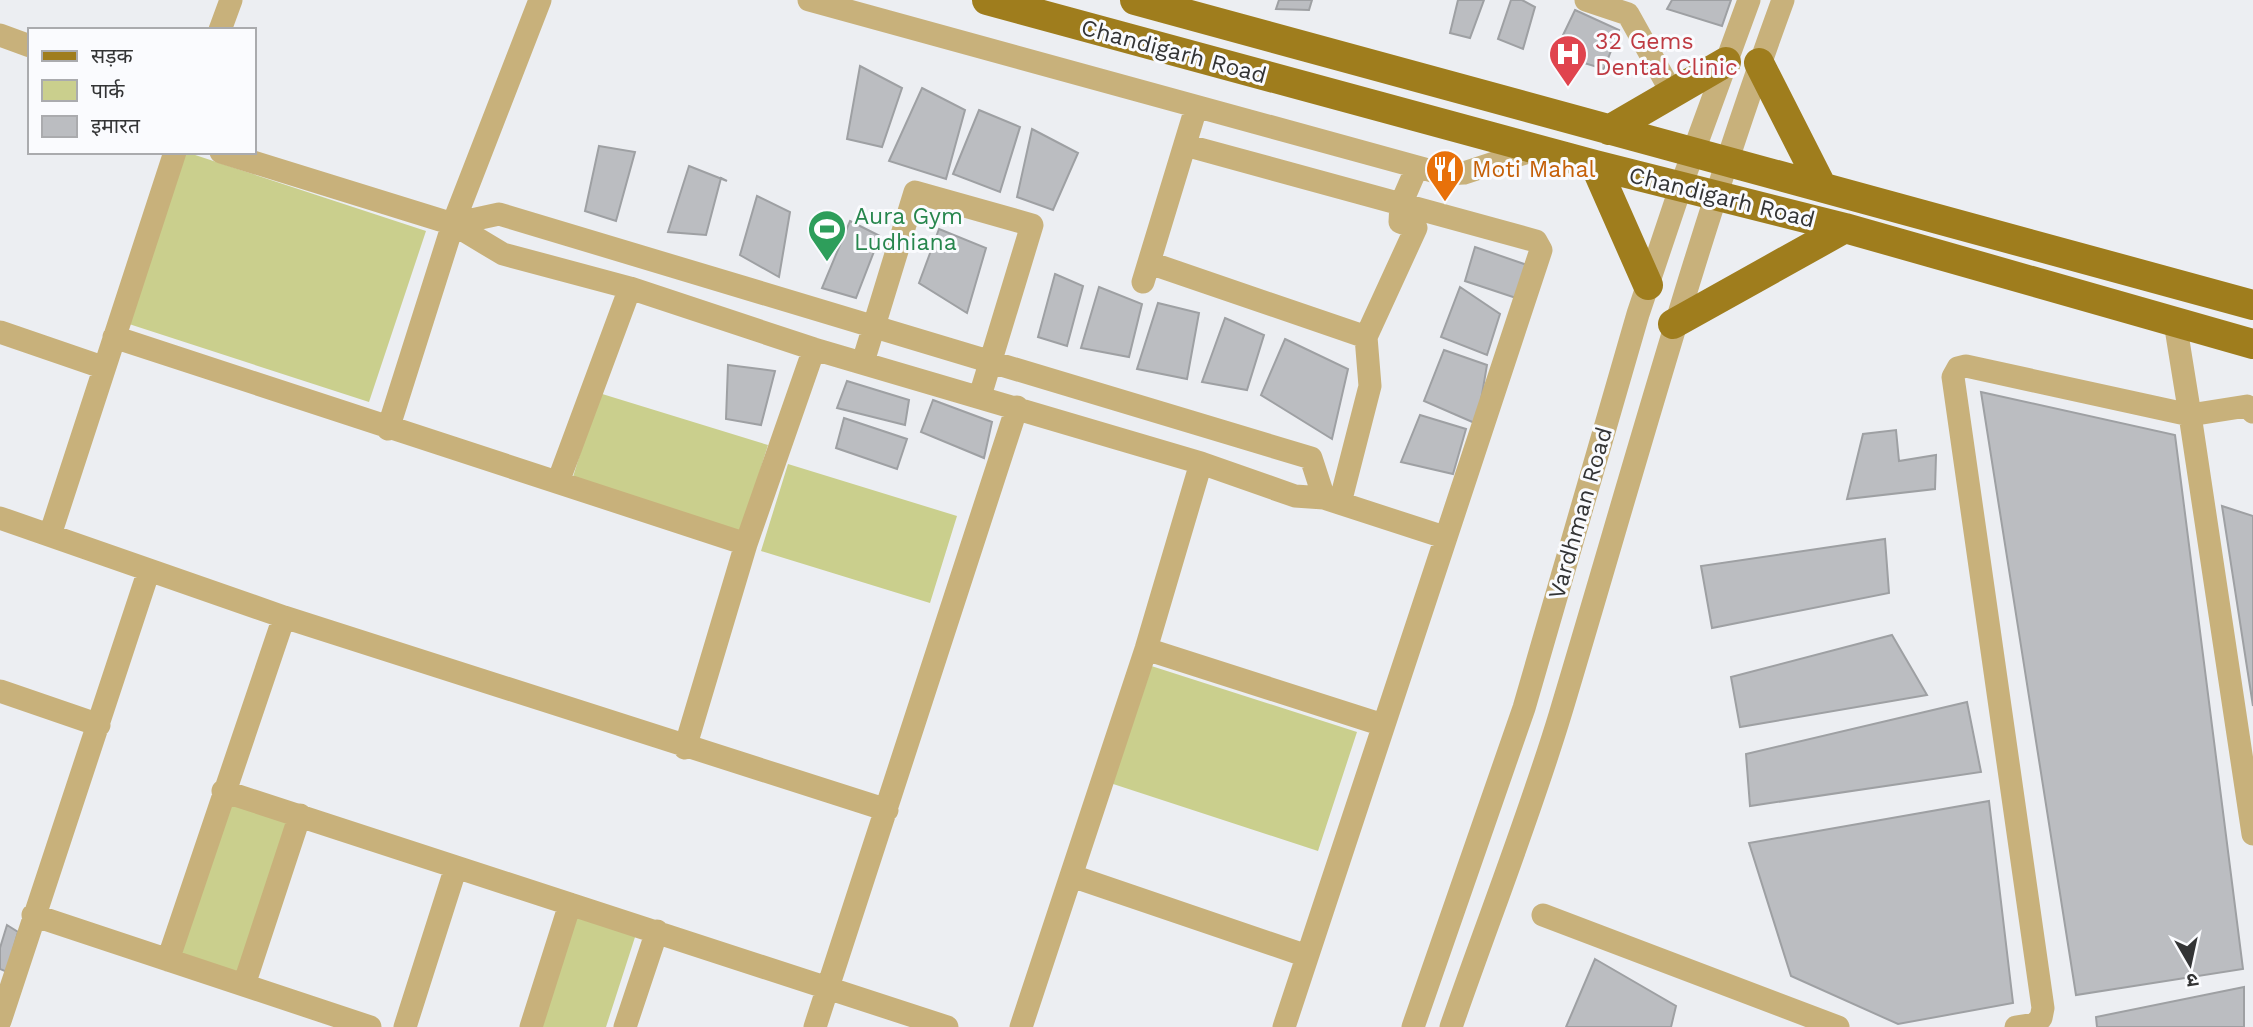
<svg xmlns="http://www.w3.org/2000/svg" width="2253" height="1027" viewBox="0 0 2253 1027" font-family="'Work Sans','Noto Sans Devanagari',sans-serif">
	<rect width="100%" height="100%" fill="#eceef2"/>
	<path fill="#cacf8d" d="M186 152 426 231 369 402 129 324Z
		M599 393 768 445 741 531 572 480Z
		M788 464 957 516 930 603 761 551Z
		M1142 663 1357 732 1318 851 1104 781Z
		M230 802 288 821 239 972 180 954Z
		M577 915 636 934 606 1027H541Z"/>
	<path fill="#bbbdc1" stroke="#9ea0a3" stroke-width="2" d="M1279 0H1312L1309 10 1276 9Z
		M1458 0H1484L1470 38 1450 33Z
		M1511 0H1522L1535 7 1523 49 1498 39Z
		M1672 0H1731L1722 26 1667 9Z
		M1575 10 1619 30 1604 69 1554 54Z
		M860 66 902 88 882 147 847 139Z
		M922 88 965 110 946 179 889 161Z
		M979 110 1020 127 1000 192 953 174Z
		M1032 129 1078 153 1053 210 1017 197Z
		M599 146 635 152 616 221 585 211Z
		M689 166 727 181 721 178 706 235 668 232Z
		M757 196 790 212 779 277 740 255Z
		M850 221 880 236 856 298 822 288Z
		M939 229 986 248 967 313 919 283Z
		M1475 247 1527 265 1516 298 1465 281Z
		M1055 274 1083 286 1067 346 1038 337Z
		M1099 287 1142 304 1129 357 1081 348Z
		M1460 287 1500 314 1487 355 1441 337Z
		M1158 303 1199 313 1187 379 1137 369Z
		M1225 318 1264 335 1247 390 1202 382Z
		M1285 339 1348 369 1332 439 1261 395Z
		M1444 350 1487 365 1477 424 1424 401Z
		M728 365 775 371 761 425 726 419Z
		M847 381 909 400 905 425 837 408Z
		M1981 392 2175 435 2243 969 2076 995Z
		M933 400 992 422 984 458 921 432Z
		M1420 415 1466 429 1453 474 1401 462Z
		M844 418 907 439 897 469 836 448Z
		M1896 430 1899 461 1936 455 1935 489 1847 499 1863 434Z
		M2222 506 2253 516V706Z
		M1885 539 1889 593 1712 628 1701 566Z
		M1892 635 1927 695 1740 727 1731 677Z
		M1967 702 1981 772 1750 806 1746 754Z
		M1989 801 2013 1003 1898 1024 1791 976 1749 843Z
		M7 925 18 932 7 972 0 969V948Z
		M1595 959 1676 1006 1671 1027H1566Z
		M2244 987V1027H2097L2096 1017Z"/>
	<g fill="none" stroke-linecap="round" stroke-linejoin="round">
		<path stroke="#c8b17b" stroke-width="23" d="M809 0 1443 174 1464 173 1537 149
			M1586 0 1628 14 1672 93
			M220 30 231 0
			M0 35 30 46
			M1185 145 1536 241 1541 250 1284 1027
			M221 152 453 224 503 254 630 288 814 349 1201 463 1295 496 1324 498 1444 537
			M453 224 499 214 1311 458 1324 498
			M1150 263 1366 337 1416 228 1400 222 1401 204 1417 167
			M1143 282 1196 108
			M2175 322 2190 415 2247 406 2253 412
			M0 332 102 367
			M114 337 746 544
			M863 362 915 192 1032 225 980 396
			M388 429 453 224 540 0
			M558 482 630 288
			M1340 503 1370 386 1366 337
			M0 518 284 617 887 810
			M50 535 175 152
			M1146 649 1383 725
			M0 691 99 725
			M685 748 746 544 814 349
			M223 791 947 1027
			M1072 876 1307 956
			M33 915 370 1027
			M1543 915 1838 1027
			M168 960 284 617
			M244 985 300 815
			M0 1021 149 570
			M405 1027 456 867
			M531 1027 570 904
			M625 1027 657 931
			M815 1027 1017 407
			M1021 1027 1146 649 1201 463
			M1413 1027 1524 708 1638 314 1681 186 1749 0
			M1451 1027C1487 923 1528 820 1560 715 1632 476 1697 235 1783 0
			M2016 1027 2035 1024 2041 1018 2043 1008 1953 377 1958 368 1966 366 2190 415 2253 834"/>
		<path stroke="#9f7d1d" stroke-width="30" d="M987 0 1595 165 1845 228 2253 344
			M1135 0 2253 305
			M1759 63 1822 187
			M1609 130 1726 62
			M1595 165 1648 285
			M1673 324 1845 228"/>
	</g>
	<defs>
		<symbol id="hospital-pin" viewBox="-11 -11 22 30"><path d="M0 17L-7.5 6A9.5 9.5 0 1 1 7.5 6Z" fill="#e0444e" stroke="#fafbfe"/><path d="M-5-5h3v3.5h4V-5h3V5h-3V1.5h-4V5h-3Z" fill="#fff"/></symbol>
		<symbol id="restaurant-pin" viewBox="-11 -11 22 30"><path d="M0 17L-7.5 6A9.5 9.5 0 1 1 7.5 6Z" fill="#e8710a" stroke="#fafbfe"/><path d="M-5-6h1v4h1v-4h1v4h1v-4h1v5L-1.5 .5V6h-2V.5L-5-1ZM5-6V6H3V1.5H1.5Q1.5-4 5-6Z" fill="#fff"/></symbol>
		<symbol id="stadium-pin" viewBox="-11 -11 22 30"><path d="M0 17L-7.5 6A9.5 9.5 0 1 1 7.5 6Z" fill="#2e9e5b" stroke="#fafbfe"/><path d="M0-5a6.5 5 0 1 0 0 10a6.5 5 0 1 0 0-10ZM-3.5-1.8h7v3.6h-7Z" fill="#fff"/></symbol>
	</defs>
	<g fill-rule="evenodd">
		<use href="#hospital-pin" x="1546" y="32" width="44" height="60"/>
		<use href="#restaurant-pin" x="1423" y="147" width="44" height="60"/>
		<use href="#stadium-pin" x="805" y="207" width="44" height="60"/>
	</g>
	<g text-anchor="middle" stroke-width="6" stroke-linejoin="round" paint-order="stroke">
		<g font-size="23" fill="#be3a42" stroke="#fafbfe" text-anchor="start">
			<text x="1595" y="49">32 Gems<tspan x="1595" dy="26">Dental Clinic</tspan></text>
		</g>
		<g font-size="23" fill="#333435" stroke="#fafbfe">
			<text transform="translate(1174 51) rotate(15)" y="8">Chandigarh Road</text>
			<text transform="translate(1722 197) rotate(14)" y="8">Chandigarh Road</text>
			<text transform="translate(1580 513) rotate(-74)" y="8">Vardhman Road</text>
		</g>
		<g font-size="23" fill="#c56008" stroke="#fafbfe" text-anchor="start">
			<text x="1472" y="177">Moti Mahal</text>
		</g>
		<g font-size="23" fill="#27864d" stroke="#fafbfe" text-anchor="start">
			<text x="854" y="224">Aura Gym<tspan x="854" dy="26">Ludhiana</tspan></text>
		</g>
	</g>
	<rect x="28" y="28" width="228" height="126" fill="#fafbfe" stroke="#aaabae" stroke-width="2"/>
	<rect x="42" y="51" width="35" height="10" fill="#9f7d1d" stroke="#aaabae" stroke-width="2"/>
	<text x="91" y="63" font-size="21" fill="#333435">सड़क</text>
	<rect x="42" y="80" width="35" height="21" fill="#cacf8d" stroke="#aaabae" stroke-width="2"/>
	<text x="91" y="98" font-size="21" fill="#333435">पार्क</text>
	<rect x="42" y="116" width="35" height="21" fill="#bbbdc1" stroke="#aaabae" stroke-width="2"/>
	<text x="91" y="133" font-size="21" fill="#333435">इमारत</text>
	<g transform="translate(2190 964) rotate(171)" stroke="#fafbfe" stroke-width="5" paint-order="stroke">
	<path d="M0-5L12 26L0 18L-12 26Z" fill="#333435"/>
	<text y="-10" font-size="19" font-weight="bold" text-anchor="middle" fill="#333435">उ</text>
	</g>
</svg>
